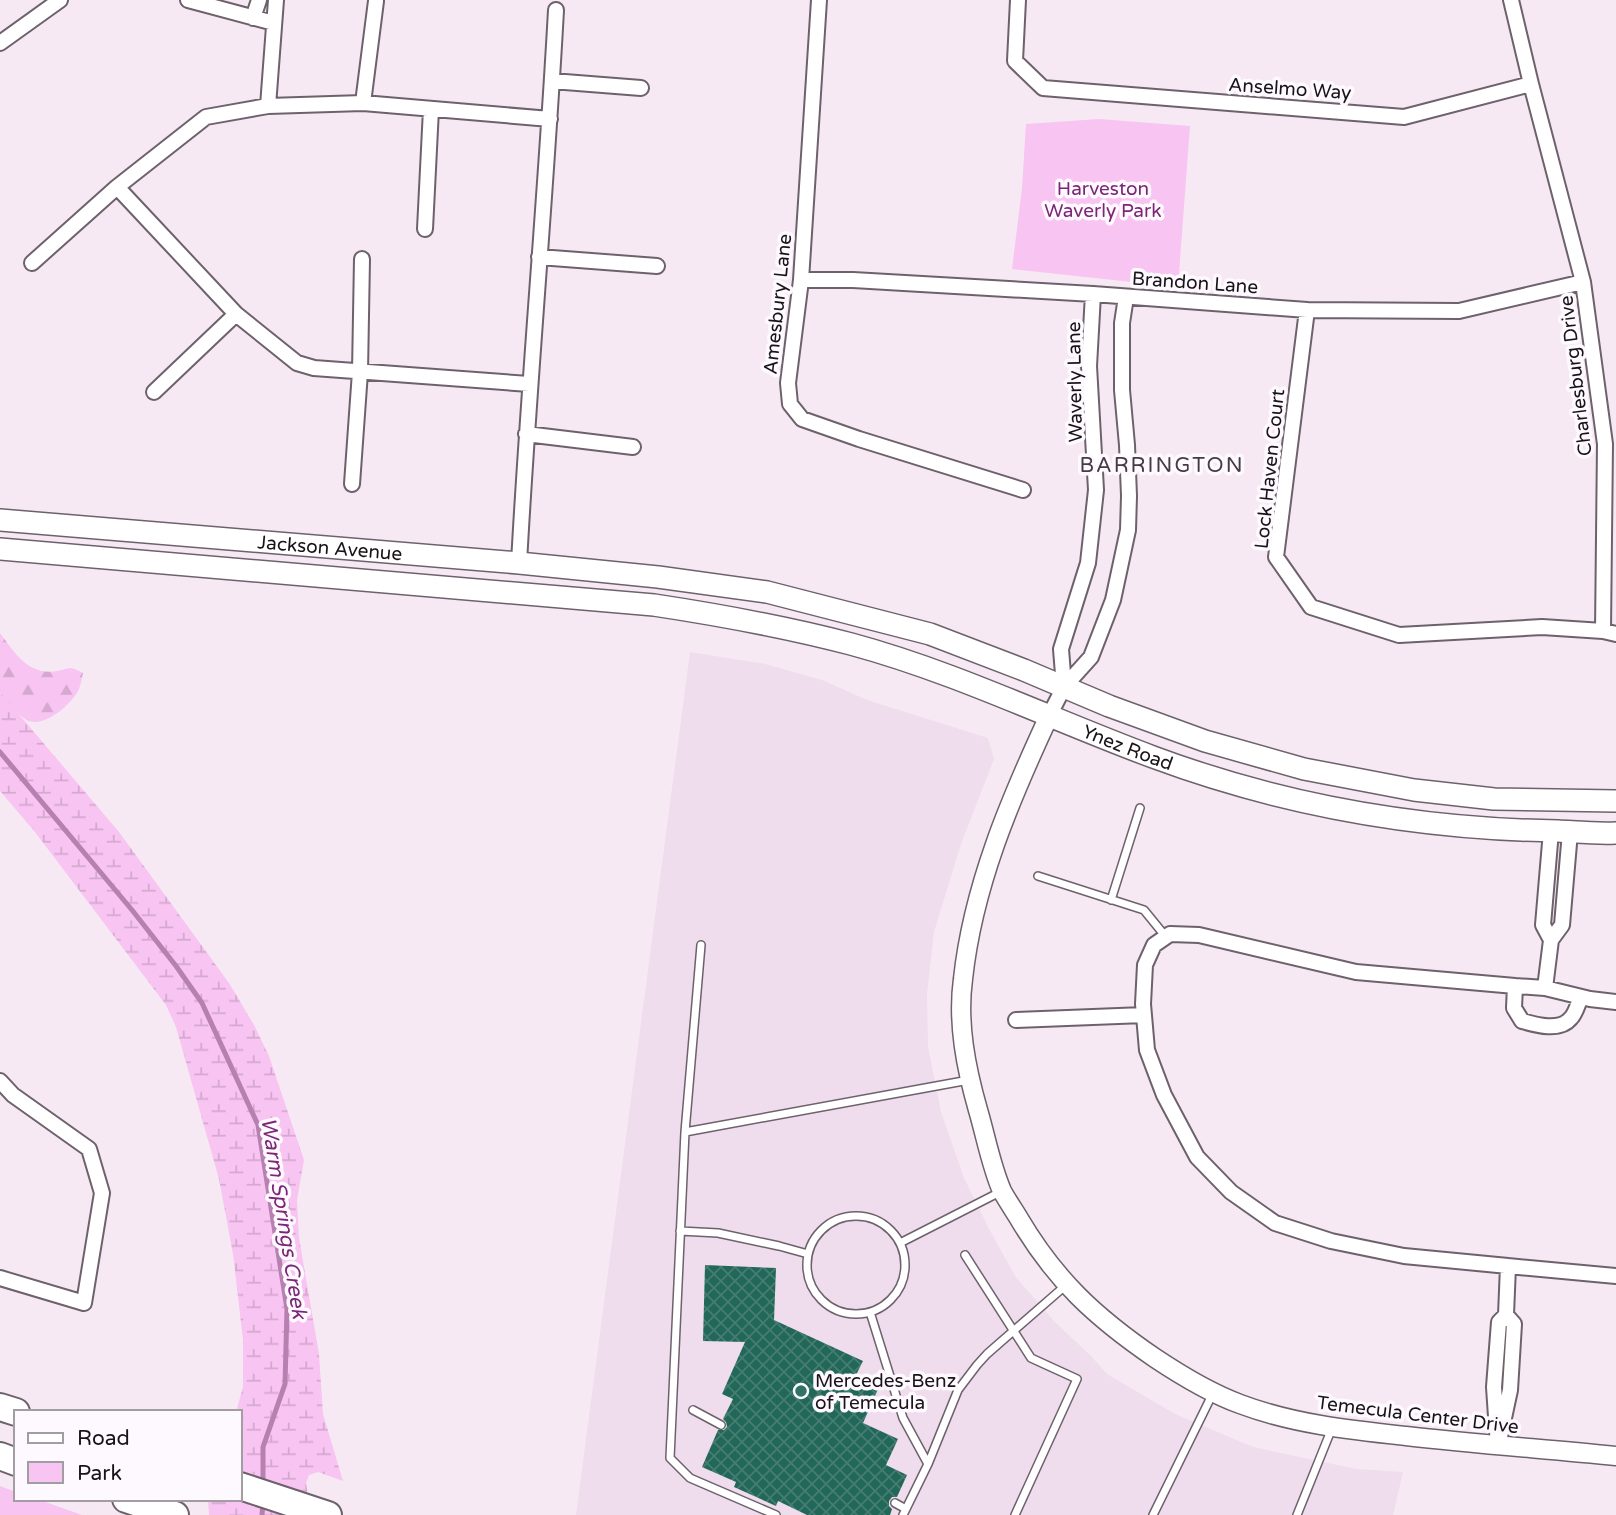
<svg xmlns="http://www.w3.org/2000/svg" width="1616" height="1515" viewBox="0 0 1616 1515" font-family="'Varela Round',sans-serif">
	<defs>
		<pattern id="forest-firs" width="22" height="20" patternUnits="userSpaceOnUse" patternTransform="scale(1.75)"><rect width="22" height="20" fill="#f8c4f2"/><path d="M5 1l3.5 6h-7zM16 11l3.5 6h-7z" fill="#d4a8cf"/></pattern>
		<pattern id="wetland-marsh" width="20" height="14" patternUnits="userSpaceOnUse" patternTransform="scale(1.75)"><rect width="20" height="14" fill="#f8c4f2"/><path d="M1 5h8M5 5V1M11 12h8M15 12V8" fill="none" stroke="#d4a8cf"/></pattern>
		<pattern id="building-cross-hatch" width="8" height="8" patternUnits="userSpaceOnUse" patternTransform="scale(1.75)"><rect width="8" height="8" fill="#216859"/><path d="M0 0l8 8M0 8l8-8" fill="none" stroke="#477c71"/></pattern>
	</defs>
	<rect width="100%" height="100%" fill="#f6e9f4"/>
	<path fill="#efdcec" d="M690 652 765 664 822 680 867 700 988 738 994 759 961 844 934 932 927 994 928 1047 941 1112 964 1178 988 1227 1015 1276 1055 1322 1090 1355 1107 1374 1175 1414 1253 1447 1356 1469 1403 1472 1393 1515H576Z"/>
	<path fill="#f8c4f2" d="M1099 119 1190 126 1178 287 1012 269 1022 188 1026 124Z
		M0 1486 16 1492V1499H37L82 1515H0Z"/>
	<path fill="url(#forest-firs)" d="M0 633C14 652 28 676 57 671 70 668 70 666 83 673 82 677 81 684 79 689 72 704 44 729 27 720 16 714 8 702 0 692Z"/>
	<path fill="url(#wetland-marsh)" d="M0 692 119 832 229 983 254 1025 269 1056 304 1160 297 1200 299 1238 319 1354 323 1414 343 1481 318 1472 309 1475 306 1483 311 1515H209L208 1499H240V1412H236L243 1387V1340L233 1254 219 1179 176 1027 166 1005 35 832 0 791Z"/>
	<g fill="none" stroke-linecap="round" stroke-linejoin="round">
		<path stroke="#b680b0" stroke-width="5" d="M0 752 132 910 176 966 202 1003 258 1125 287 1309 285 1384 263 1447V1485
			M262 1515 263 1502"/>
	</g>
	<path fill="url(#building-cross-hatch)" d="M705 1265 776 1268 774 1320 863 1361 855 1377 879 1387 863 1423 898 1439 886 1465 907 1475 897 1497H892L889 1501V1506L892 1509 890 1515H807L778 1501 776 1506 734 1487 736 1482 702 1467 718 1430H724L727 1427 726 1422 723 1419 733 1399 722 1394 745 1342 703 1341Z"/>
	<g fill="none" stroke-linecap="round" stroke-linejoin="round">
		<defs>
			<path id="service" d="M1038 876 1144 910 1166 937
				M1111 900 1140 808
				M685 1132 701 945
				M807 1265a49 49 0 1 1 98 0a49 49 0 1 1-98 0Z
				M680 1231 718 1233 779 1246 808 1254
				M900 1243 1002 1191
				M965 1255 1031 1358 1077 1379 1015 1515
				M870 1312 903 1418 928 1464 903 1515
				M693 1410 721 1425
				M928 1464 958 1390 977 1365 987 1354 1065 1286
				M895 1503 906 1509
				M776 1515 690 1478 670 1458 685 1132 969 1080
				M1153 1515 1213 1393
				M1297 1515 1332 1428"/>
			<path id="minor" d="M188 0 274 23
				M819 0 801 280 788 383 790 404 802 419 859 439 1023 490
				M1018 0 1015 61 1043 88 1404 117 1531 84
				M1511 0 1531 84 1583 282 1605 444 1603 631
				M253 18 259 0
				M0 43 60 0
				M552 81 641 88
				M363 103 376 1
				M268 106 276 0
				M117 187 236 314 297 363 314 368 529 384
				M425 229 431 109
				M539 257 657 266
				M32 263 117 187 206 117 268 106 363 103 550 119
				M801 280H853L1093 294 1307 310 1459 311 1583 282
				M1307 310 1276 557 1311 607 1399 635 1542 627 1603 631 1616 634
				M154 392 236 314
				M526 434 633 447
				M352 484 360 372 362 259
				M519 563C529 379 546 195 556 10
				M1064 687 1061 649 1088 563 1096 490 1089 366 1093 294
				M1049 716 1064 687 1091 657 1113 600 1128 530 1129 496 1127 445 1122 390V323L1126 297
				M1551 831 1543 925 1551 940
				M1570 832 1562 925 1551 940 1545 988 1590 999 1616 1002
				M1545 988 1515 986 1514 1008 1522 1021C1536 1025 1560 1032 1571 1018 1576 1013 1578 1003 1581 997
				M1016 1020 1144 1015
				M0 1081 13 1095 89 1149 102 1193 84 1303 0 1278
				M1508 1266 1404 1256 1331 1241 1275 1223 1231 1192 1197 1157 1164 1095 1147 1050 1143 1004 1145 965 1154 945 1170 934 1199 935 1356 972 1515 986
				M1506 1315 1499 1322 1494 1387 1498 1446 1510 1390 1514 1324 1506 1315 1508 1266 1616 1276"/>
			<path id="tertiary" d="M1049 716C1010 800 973 886 963 979 957 1023 966 1068 978 1110 986 1137 991 1166 1002 1191 1007 1200 1013 1209 1018 1217 1055 1280 1095 1317 1155 1358 1182 1376 1210 1393 1240 1404 1293 1424 1350 1430 1406 1436 1476 1444 1546 1449 1616 1456"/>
			<g id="secondary">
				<path id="s1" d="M0 520 519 563 658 577 767 592 930 634 1024 670 1109 706 1205 741 1304 769 1414 790 1494 799 1616 801"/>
				<path id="s2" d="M0 549 654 605C720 615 786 627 851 644 955 672 1053 720 1153 757 1282 805 1421 829 1558 831 1577 832 1597 834 1616 833"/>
			</g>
			<path id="motorway" d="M0 1407 16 1412
				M0 1456 16 1462
				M240 1486 328 1515
				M126 1499 175 1515"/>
		</defs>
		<use href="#service" stroke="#6d626c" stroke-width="10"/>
		<use href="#minor" stroke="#6d626c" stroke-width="18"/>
		<use href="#tertiary" stroke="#6d626c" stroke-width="21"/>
		<use href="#secondary" stroke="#6d626c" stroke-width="24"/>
		<use href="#motorway" stroke="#6d626c" stroke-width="30"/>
		<use href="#service" stroke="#fff" stroke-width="7"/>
		<use href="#minor" stroke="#fff" stroke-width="14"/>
		<use href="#tertiary" stroke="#fff" stroke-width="18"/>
		<use href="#secondary" stroke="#fff" stroke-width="21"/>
		<use href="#motorway" stroke="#fff" stroke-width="26"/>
	</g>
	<circle fill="#307364" stroke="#fef9fe" stroke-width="2.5" cx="801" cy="1391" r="7"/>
	<g text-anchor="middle" stroke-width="7" stroke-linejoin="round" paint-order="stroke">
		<g font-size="19" fill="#181317" stroke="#fef9fe">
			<text transform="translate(1290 88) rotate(4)" y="7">Anselmo Way</text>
			<text transform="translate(1195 282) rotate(4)" y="7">Brandon Lane</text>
			<text transform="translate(777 304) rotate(-84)" y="7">Amesbury Lane</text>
			<text transform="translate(1575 376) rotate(-97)" y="7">Charlesburg Drive</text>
			<text transform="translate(1074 382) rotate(-91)" y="7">Waverly Lane</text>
			<text transform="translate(1269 469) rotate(-84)" y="7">Lock Haven Court</text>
			<text dy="7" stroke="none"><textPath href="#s1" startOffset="331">Jackson Avenue</textPath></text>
			<text dy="7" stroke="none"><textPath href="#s2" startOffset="1153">Ynez Road</textPath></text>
			<text transform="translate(1418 1414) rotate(7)" y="7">Temecula Center Drive</text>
		</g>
		<g font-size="19" fill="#7a2575" stroke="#fef9fe">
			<text x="1103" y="195">Harveston<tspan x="1103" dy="22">Waverly Park</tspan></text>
		</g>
		<g font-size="19" fill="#181317" stroke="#fef9fe" text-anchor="start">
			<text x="815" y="1387">Mercedes-Benz<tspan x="815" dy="22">of Temecula</tspan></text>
		</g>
		<g font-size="21" letter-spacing="2" fill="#453b44" stroke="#fef9fe">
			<text x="1162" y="472">BARRINGTON</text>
		</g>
		<g font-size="21" font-style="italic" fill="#7b2777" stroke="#fef9fe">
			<text transform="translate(284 1218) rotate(81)" y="7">Warm Springs Creek</text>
		</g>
	</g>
	<rect x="14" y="1410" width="228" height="91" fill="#fef9fe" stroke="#a29da2" stroke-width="2"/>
	<rect x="28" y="1433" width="35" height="10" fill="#ffffff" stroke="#a29da2" stroke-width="2"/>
	<text x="77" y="1445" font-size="21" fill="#181317">Road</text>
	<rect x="28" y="1462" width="35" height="21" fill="#f8c4f2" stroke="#a29da2" stroke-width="2"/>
	<text x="77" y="1480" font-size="21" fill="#181317">Park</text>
</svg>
